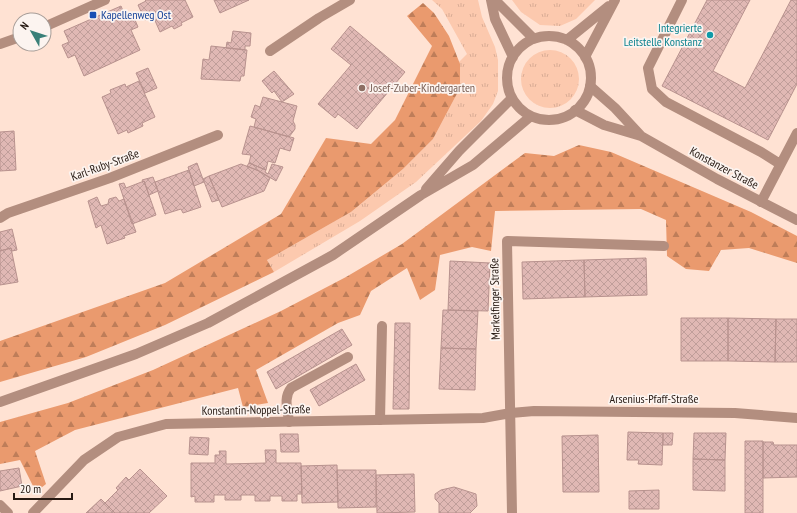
<svg xmlns="http://www.w3.org/2000/svg" width="797" height="513" viewBox="0 0 797 513" font-family="'PT Sans Narrow',sans-serif">
	<defs>
		<pattern id="grass-tufts" width="24" height="20" patternUnits="userSpaceOnUse"><rect width="24" height="20" fill="#fcc9ae"/><path d="M3 7l-1-3M5 7V3M7 7l1-3M15 17l-1-3M17 17v-4M19 17l1-3" fill="none" stroke="#d8ac95"/></pattern>
		<pattern id="forest-firs" width="22" height="20" patternUnits="userSpaceOnUse"><rect width="22" height="20" fill="#ea9a6e"/><path d="M5 1l3.5 6h-7zM16 11l3.5 6h-7z" fill="#be7d59"/></pattern>
		<pattern id="building-cross-hatch" width="8" height="8" patternUnits="userSpaceOnUse"><rect width="8" height="8" fill="#e0b8b4"/><path d="M0 0l8 8M0 8l8-8" fill="none" stroke="#c09e9a"/></pattern>
	</defs>
	<rect width="100%" height="100%" fill="#ffe2d3"/>
	<path fill="url(#grass-tufts)" d="M432 0H478L482 17 495 47 498 60V91L493 104 481 121 416 182 360 221 274 272 267 260 351 212 403 169 433 139 460 88 459 62 467 54 442 9Z
		M512 0H595L576 19 560 26 540 25 521 12Z
		M521 79a29 29 0 1 1 58 0a29 29 0 1 1-58 0Z"/>
	<path fill="url(#forest-firs)" d="M423 3 434 13 449 36 460 64V88L433 139 403 169 351 212 267 260 274 272 165 325 86 357 0 382V341L165 283 281 214 326 138 371 144 395 120 432 46 407 16Z
		M579 145 611 152 751 212 797 236V263L749 248 721 250 709 271 686 269 667 256 666 220 641 209 495 211 491 251 472 247 440 255 435 290 420 300 407 268 371 291 360 315 338 323 256 370 268 403 243 407 238 388 75 430 35 451 46 484 36 492 20 460 0 464V422L68 403 153 370 281 311 346 277 402 244 525 153 554 156Z"/>
	<path fill="url(#building-cross-hatch)" stroke="#b8928e" d="M145 0H185L193 17 181 23 182 25 174 29 172 26 160 32 153 16 145 20 138 5 146 1Z
		M214 0H249L220 13Z
		M707 0H750L713 71 745 88 791 0H797V84L768 140 662 86Z
		M121 6 126 18 130 17 131 21 135 20 138 27 131 30 140 50 84 76 75 55 68 58 62 45 69 42 64 31Z
		M350 26 405 72 357 129 338 114 335 118 318 104 351 65 331 49Z
		M233 31 251 33 250 46H245V50L226 48 227 42 231 43Z
		M211 46 247 50 244 76H241L240 81 201 79 203 59 209 60Z
		M148 68 157 88 145 93 136 73Z
		M274 71 294 94 282 102 274 91 272 93 262 81Z
		M139 81 155 117 142 123 143 126 128 133 127 130 118 134 102 97 111 93 110 90 125 84 126 87Z
		M263 97 297 106 293 121 295 125V129L289 137 254 127 256 119 251 117 255 105 260 107Z
		M250 126 294 138 290 151 280 148 275 163 268 161 266 170 249 163 251 155 242 154Z
		M14 131 16 170 0 171V132Z
		M197 163 204 182 194 186 188 167Z
		M249 163 266 170 265 172 268 174 272 164 283 167 276 181 259 171 247 166Z
		M241 164 259 171 270 178 264 191 222 207 209 176Z
		M189 170 201 207 183 213 181 209 165 214 155 182Z
		M209 176 219 200 212 202 203 179Z
		M153 177 158 191 149 195 144 181 143 182 142 180Z
		M144 181 156 215 132 224 119 184 124 183 126 188Z
		M97 197 101 206 108 204 109 199 116 197 119 201 124 199 136 232 124 236 125 238 107 244 101 225 96 228 88 201Z
		M12 229 17 250 12 251 11 248 0 251V232Z
		M11 248 18 282 0 285V251Z
		M646 258 647 295 585 297 584 260Z
		M584 260 585 297 523 299 522 262Z
		M450 261 490 263 488 311 448 310Z
		M443 310 478 311 476 349 441 348Z
		M681 318H728V361H681Z
		M728 318 776 319 775 362 728 361Z
		M776 319H797V362H775Z
		M395 323H410L409 409H393Z
		M342 329 352 345 276 389 267 372Z
		M441 348 476 349 475 390 439 389Z
		M356 364 365 380 319 406 310 390Z
		M628 432 663 433 662 465 638 464 639 460H627Z
		M663 433H673L672 445H663Z
		M694 433H726L725 460 693 459Z
		M280 434H298L299 452H281Z
		M598 435 599 492H563L562 436Z
		M190 437 209 438 208 455 189 454Z
		M745 441H763V513H745Z
		M763 442H773L774 445H797V477L763 478Z
		M265 450H276V463H301L302 494H297V501H282V496H270V501H255V495H241V500H225V495H214V502H195V496L191 497V463H215V455H220L219 451H226V464L266 463Z
		M693 459 725 460V491L693 490Z
		M337 465 338 502 302 503 301 466Z
		M19 468 22 486 0 491V471Z
		M140 469 167 496 149 513H115L105 503 118 490 116 488 126 477 129 480Z
		M337 470H376V507L338 508Z
		M414 474 415 512 377 513 376 475Z
		M454 487 476 494 477 506 470 513H439V503L435 499V494L441 490Z
		M659 490V509H629V491Z
		M101 499 115 513H86Z"/>
	<g fill="none" stroke-linecap="round" stroke-linejoin="round">
		<path stroke="#b38e7f" stroke-width="10" d="M682 0 648 68 652 89 666 102 761 152 780 164
			M761 202 797 133
			M380 420 382 326
			M289 422C288 410 283 398 291 388L348 357"/>
		<path stroke="#b38e7f" stroke-width="10" d="M44 27 105 0
			M0 44 20 37
			M270 51 319 18 350 0
			M590 86 615 108 641 136 717 179 797 220
			M575 110 604 125 641 136
			M0 218 8 213 110 178 218 135
			M0 505 8 513
			M33 513 84 460 118 437 166 424 483 418 511 413 534 411 735 413 797 418
			M512 513 507 241 664 246"/>
		<path stroke="#b38e7f" stroke-width="10" d="M491 0 495 19 513 57
			M495 0 534 39
			M507 78a42 42 0 1 1 84 0a42 42 0 1 1-84 0Z
			M567 40 609 6
			M585 57 615 0
			M426 189 459 151 512 98
			M0 402 136 354 208 323 333 255 421 195 473 165 531 116"/>
	</g>
	<rect fill="#1a4fb4" stroke="#fcf4f0" stroke-width="1.5" x="89" y="11" width="8" height="8" rx="2"/>
	<circle fill="#0f9aa8" stroke="#fcf4f0" stroke-width="1.5" cx="710" cy="35" r="4"/>
	<circle fill="#8d6e63" stroke="#fcf4f0" stroke-width="1.5" cx="362" cy="88" r="4"/>
	<g text-anchor="middle" stroke-width="3.5" stroke-linejoin="round" paint-order="stroke">
		<g font-size="12" fill="#164399" stroke="#fcf4f0" text-anchor="start">
			<text x="101" y="19">Kapellenweg Ost</text>
		</g>
		<g font-size="12" fill="#0d838f" stroke="#fcf4f0" text-anchor="end">
			<text x="702" y="32">Integrierte<tspan x="702" dy="14">Leitstelle Konstanz</tspan></text>
		</g>
		<g font-size="12" fill="#785e54" stroke="#fcf4f0" text-anchor="start">
			<text x="370" y="92">Josef-Zuber-Kindergarten</text>
		</g>
		<g font-size="12" fill="#271a13" stroke="#fcf4f0">
			<text transform="translate(105 165) rotate(-20)" y="4">Karl-Ruby-Straße</text>
			<text transform="translate(724 168) rotate(28)" y="4">Konstanzer Straße</text>
			<text transform="translate(495 299) rotate(-91)" y="4">Markelfinger Straße</text>
			<text x="654" y="403">Arsenius-Pfaff-Straße</text>
			<text transform="translate(256 410) rotate(-1)" y="4">Konstantin-Noppel-Straße</text>
		</g>
	</g>
	<g transform="translate(32 32) rotate(309)"><circle r="19" fill="#fcf4f0" stroke="#a79d98"/>
	<path d="M0-3L7 15L0 10L-7 15Z" fill="#398079"/>
	<text y="-6" font-size="11" font-weight="bold" text-anchor="middle" fill="#271a13">N</text>
	</g>
	<path d="M14 493v6h58v-6" fill="none" stroke="#271a13" stroke-width="2"/>
	<text x="20" y="493" font-size="12" fill="#271a13" stroke="#fcf4f0" stroke-width="3" paint-order="stroke">20 m</text>
</svg>
